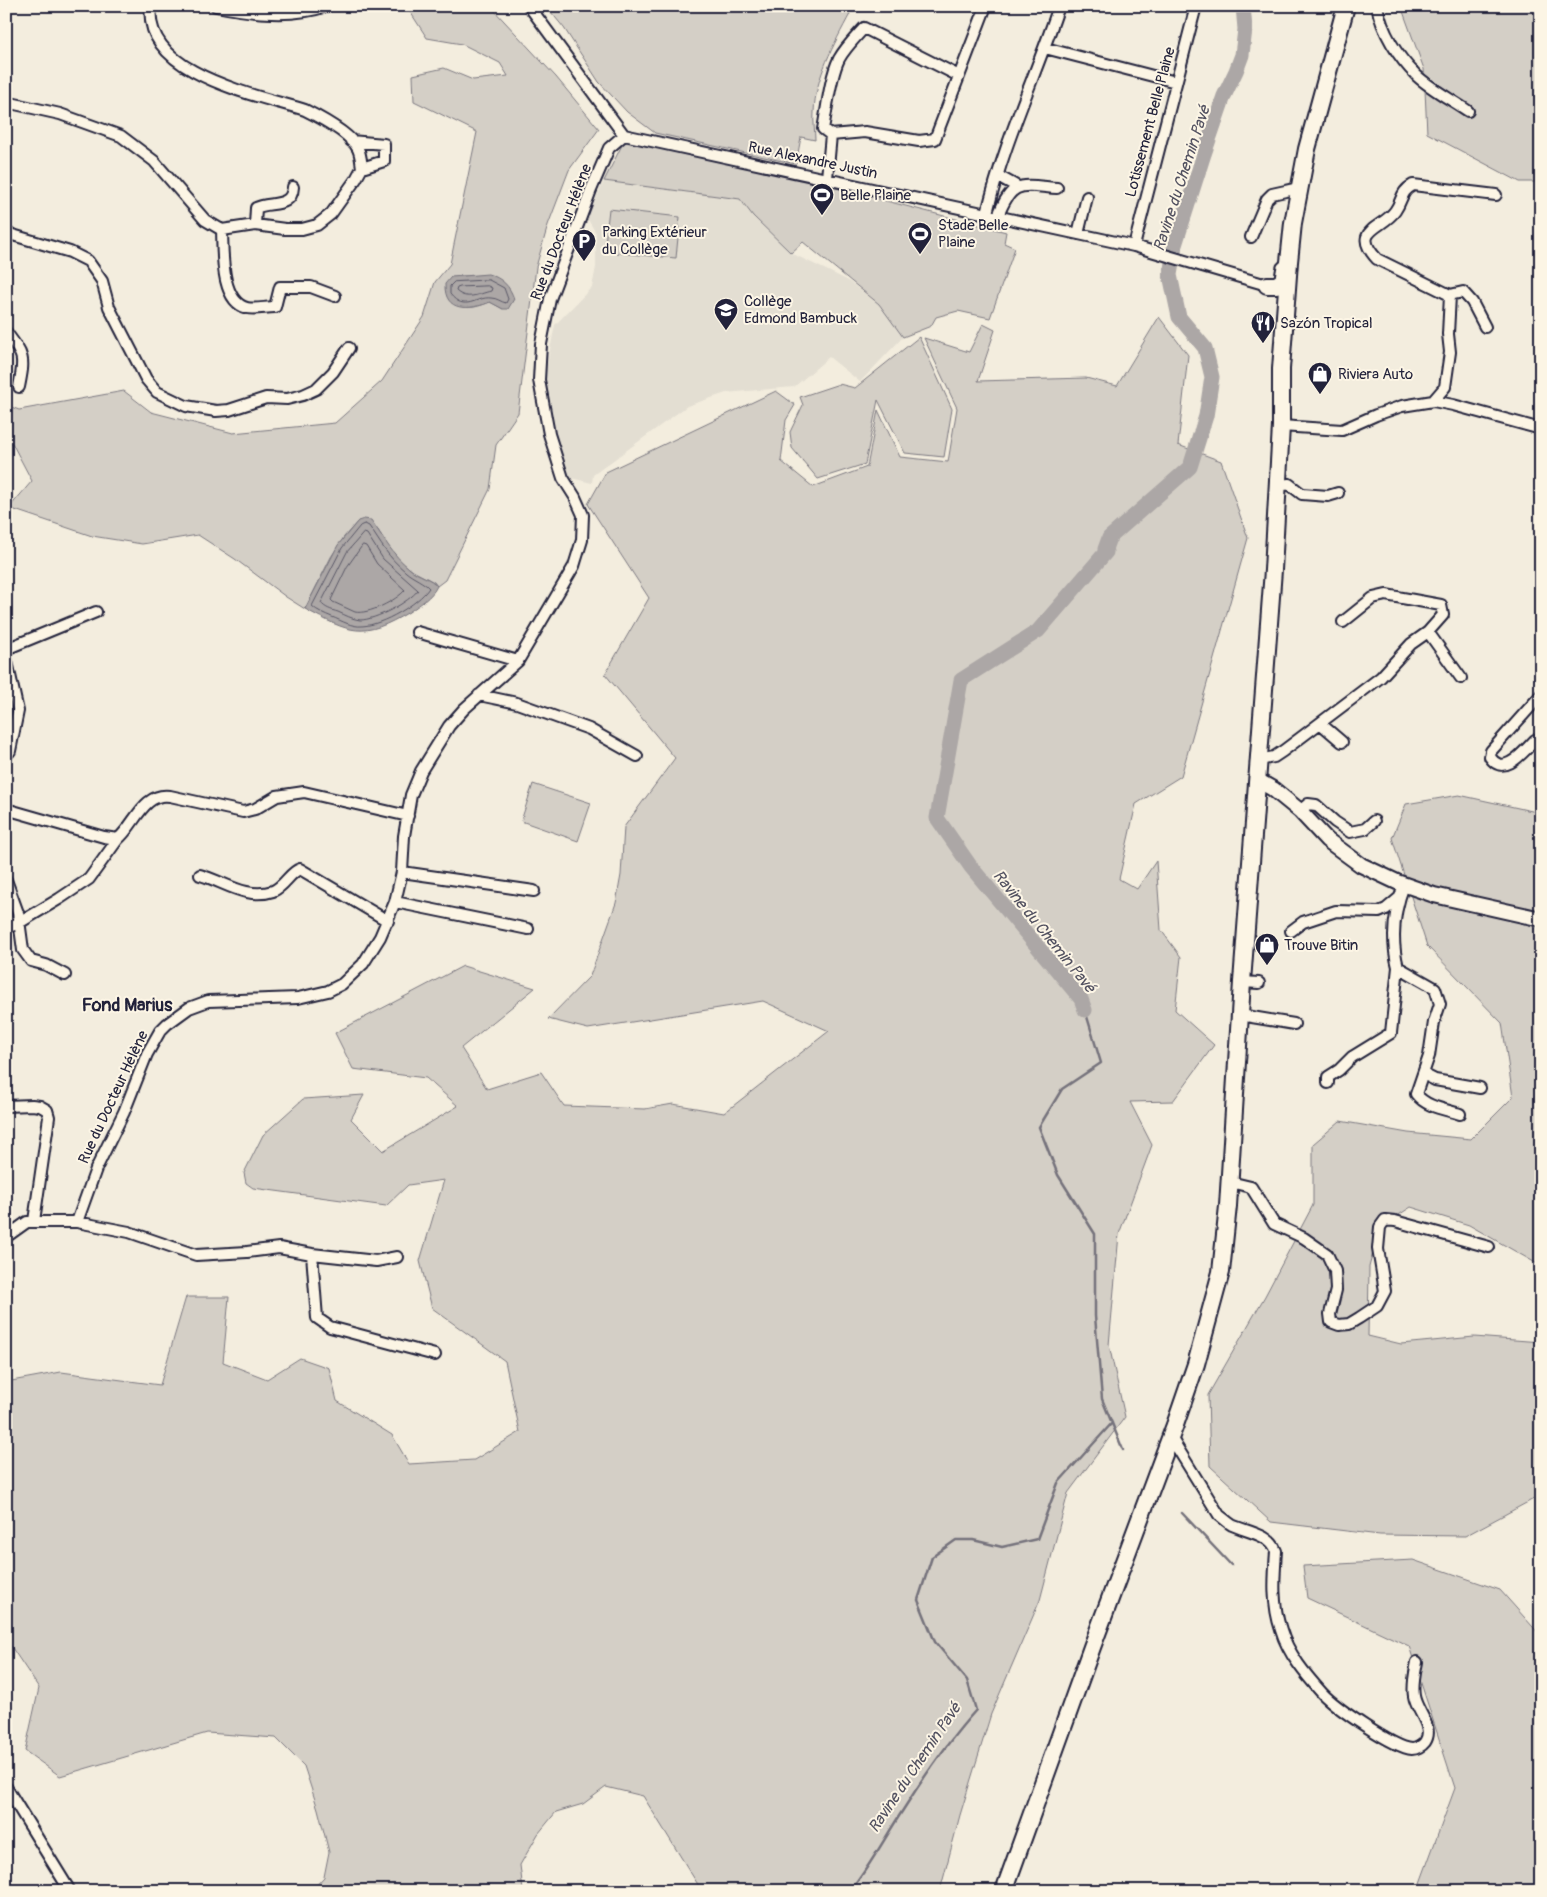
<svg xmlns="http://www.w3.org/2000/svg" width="1547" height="1897" viewBox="0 0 1547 1897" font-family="Pangolin,sans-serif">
	<rect width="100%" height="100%" fill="#f3edde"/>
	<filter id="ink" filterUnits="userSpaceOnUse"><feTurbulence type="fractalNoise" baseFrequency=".02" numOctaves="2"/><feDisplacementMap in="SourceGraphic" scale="10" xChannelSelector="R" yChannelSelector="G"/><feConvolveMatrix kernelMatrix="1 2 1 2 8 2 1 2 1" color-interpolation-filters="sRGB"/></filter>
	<g filter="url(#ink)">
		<path fill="#e3ded2" d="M604 181 740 199 753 216 791 253 847 280 879 304 903 337 860 382 829 357 794 387 726 393 687 406 593 475 592 483 563 476 541 394 555 325 592 287 596 267V233L587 218Z"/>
		<path fill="#d4cfc6" stroke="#7b7880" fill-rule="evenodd" d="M412 6 491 7 556 77 599 129 569 170 548 225 536 267 518 413 496 445 490 489 445 580 437 586 434 582 413 571 400 561 391 551 378 530 358 521 344 537 331 557 305 609 286 597 235 559 198 535 142 544 92 536 9 508 32 481 12 443 6 446V405L19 410 124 391 151 412 233 433 335 423 382 381 424 317 435 282 450 264 477 132 414 101 413 75 444 68 473 80 508 76 500 63 462 44 427 38 409 10ZM459 276H481L503 309 490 302C478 307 465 311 454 303Z
			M546 6H836L850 14C834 44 815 78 814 112 813 121 815 131 815 140L801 137 796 164 655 133 627 112 599 82 564 28Z
			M1401 6H1541V182H1520L1427 133 1424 69Z
			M631 140 817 183 1006 232 1004 243 1015 248 990 318 958 311 936 317 931 326 903 337 879 304 803 242 791 253 753 216 740 199 604 181 623 143Z
			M609 209 680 217 676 258 604 252Z
			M1159 317 1188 355 1178 445 1221 461 1248 538 1181 776 1136 804 1119 879 1137 889 1156 861 1161 930 1181 957 1175 1010 1214 1045 1173 1101 1130 1102 1152 1145 1119 1234 1109 1345 1125 1417 1068 1493 1040 1600 991 1714 960 1815 940 1891H702L643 1796 606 1787 583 1804 556 1812 538 1834 520 1865 523 1891H311L324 1877 329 1852 318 1809 304 1766 276 1738 207 1733 60 1776 25 1751 39 1688 6 1639V1382L61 1372 160 1385 186 1297H229L223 1362 267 1379 300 1358 329 1368 337 1401 392 1435 409 1464 474 1460 520 1432 505 1361 432 1308 420 1261 444 1180 408 1185 386 1206 253 1188 246 1183 244 1173 263 1135 303 1099 364 1095 351 1119 383 1151 458 1106 426 1078 353 1069 335 1033 463 966 535 988 461 1048 487 1089 541 1072 564 1106 645 1109 673 1104 724 1113 829 1031 763 1001 588 1029 548 1019 590 976 616 903 621 875 624 827 675 758 605 674 649 598 588 504 606 472 776 391 795 405 786 420 781 461 813 487 867 467 878 410 900 457 948 462 957 408 924 338 969 352 983 324 995 330 978 381 1086 378 1117 386Z
			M919 337 952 409 944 457 905 453 878 400 865 464 818 479 792 448 790 432 803 405 800 397 839 384 855 388Z
			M533 784 591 803 578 841 521 821Z
			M1459 795 1541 813V1266L1469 1225 1411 1207 1380 1227 1369 1267 1368 1336 1401 1344 1474 1337 1541 1342V1495L1465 1536 1380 1535 1271 1522 1210 1466 1208 1395 1265 1296 1313 1205V1144L1340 1121 1408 1133 1471 1139 1513 1097 1502 1023 1427 946 1392 838 1406 804Z
			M1413 1560 1500 1590 1541 1636V1891H1433L1420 1883 1455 1788 1409 1646 1307 1598 1303 1566Z"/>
		<path fill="#aca7a6" stroke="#75727b" d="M488 274C502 278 510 286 514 299L508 309H503L490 302C470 310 444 313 445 284L451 277Z
			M364 519 371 520C385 540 391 553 410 569 418 576 431 578 437 586 432 597 419 605 409 612 363 640 350 633 305 609L338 545 358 521Z"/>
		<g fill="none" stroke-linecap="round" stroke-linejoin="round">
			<path stroke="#595766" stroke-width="1" d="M489 280 504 288 508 299 506 303C501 302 497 298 491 298 476 296 465 313 450 294V286L454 282Z
				M488 286 492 288 491 291C478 294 467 301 456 291L457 288 460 287Z
				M365 524 369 526C382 545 387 556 406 572 413 578 424 582 429 588 418 604 383 625 362 626 352 627 342 621 332 617 325 614 317 611 312 606L342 548 360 526Z
				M364 533 367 534 383 559 418 590C409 602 376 620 360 620 352 619 345 615 338 612 331 610 325 608 321 603L347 552Z
				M363 545 366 546 377 564 405 590C397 600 368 615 355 612 348 609 340 605 333 602L331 600 347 567Z"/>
			<path stroke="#75727b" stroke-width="2.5" d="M1085 1010 1101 1063 1062 1089 1039 1127 1058 1175 1095 1234V1316L1102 1399 1123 1450
				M1182 1513 1231 1565
				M850 1891C871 1865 885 1837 903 1810 925 1775 948 1741 976 1710L967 1680 935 1642 918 1600 932 1557 956 1540H973L1002 1547 1037 1539 1058 1483 1112 1423"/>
			<path stroke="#aca7a6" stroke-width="15" d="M1085 1010 1081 999 971 867 937 818 961 680 1038 631 1106 552 1105 549 1109 538 1190 467 1206 416 1212 377 1205 348 1179 317 1170 275 1175 245 1204 154 1224 96 1236 71 1242 55 1245 29 1243 6"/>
			<defs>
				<path id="minor" d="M151 6C142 74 257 95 305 110 319 117 351 134 358 149 361 155 361 162 362 168
					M216 6C251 13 292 18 327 6
					M529 6 624 135 1134 246 1267 285
					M1377 6C1382 32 1398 57 1417 76 1431 89 1452 100 1468 111
					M1045 48 1176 82
					M959 76 864 28C855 38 845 48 839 59 830 77 827 109 823 129L831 135 865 132 919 141 935 139 986 6
					M6 102 60 114 121 136 154 161 205 220 222 230 255 225 285 229H302L317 225 331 214 356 179 362 168 384 161V144L351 141
					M998 176 1018 187
					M827 178 831 135
					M987 213C1004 142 1036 75 1059 6
					M998 216C1012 179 1022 185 1057 188
					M255 225 256 208C269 201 292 209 293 187
					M222 230C223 251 220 301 247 308 255 310 266 307 275 307L280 287H311L335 296
					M6 233 70 252 88 261 102 281 109 307 146 379 157 392 186 406 216 411 229 410 266 398 287 399 303 395 316 389 333 372 349 348
					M1078 234 1087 197
					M1251 237 1267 199 1272 194 1299 188
					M1134 246 1196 6
					M1450 295 1377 259C1350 230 1382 229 1395 211 1403 200 1400 192 1413 185L1496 195
					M6 332C24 356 25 357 19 387
					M1433 401 1445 387 1450 352 1448 334 1450 295 1463 292 1472 302 1485 327
					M1281 426 1342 430 1376 415 1402 406 1433 401 1453 405 1541 429
					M1278 486 1289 484 1302 494 1328 496 1338 493
					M417 632 518 661
					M1428 632 1461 678
					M6 649 96 612
					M6 657 18 711 10 751 8 753
					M479 695 517 703 589 729 637 756
					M1321 724 1342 742
					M1535 740C1524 751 1504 778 1490 757L1491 751 1541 695
					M1259 760 1274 757 1283 751 1381 677 1411 644 1428 632 1443 615 1441 605 1386 595 1373 598 1343 622
					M6 809 104 837 118 839C135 825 143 792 170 796L243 812 255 809 277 796 304 792 408 816
					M1300 811 1308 804 1316 805 1335 822 1350 832 1365 829 1374 821
					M402 872 534 891
					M200 875C223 881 246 900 273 891 285 886 290 872 300 869L388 921
					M6 880 18 913 23 950 31 961 46 965 65 975
					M1404 885C1394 911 1391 940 1398 967L1435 988 1440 1004 1434 1022 1429 1056 1416 1094C1426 1107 1444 1109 1460 1114
					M395 902 528 929
					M6 928 19 923 59 899 89 879 118 839
					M1291 931 1303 922 1336 911 1379 912 1386 909 1399 898
					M1242 982 1259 983
					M1240 1015 1294 1024
					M1423 1074 1435 1080 1480 1088
					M1328 1083V1077L1339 1070 1352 1057 1391 1033 1398 967
					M6 1106 32 1105 40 1106 47 1110 49 1117 34 1221
					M1230 1182 1251 1187 1274 1224 1304 1238 1327 1254 1335 1271 1336 1290 1330 1314 1331 1322 1339 1325 1349 1324 1359 1318 1377 1306 1385 1291 1378 1249 1380 1227 1385 1220 1395 1221 1489 1247
					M77 1222 96 1169 124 1112 147 1054 160 1031 167 1024 189 1008 208 1001 298 998 328 991 342 984 363 964 380 937 395 902 402 872 404 836 411 795 421 771 449 726 464 709 518 661 574 566 582 540 583 515 575 497 563 478 549 434 539 380 541 344 550 299 591 190 609 148 624 135
					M6 1237 27 1222H77L129 1232 196 1255 247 1252 279 1248 312 1254 376 1261 397 1257
					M312 1254 317 1318 330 1327 435 1355
					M1170 1436 1219 1515C1223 1518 1227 1522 1232 1525 1247 1532 1270 1534 1276 1551 1274 1578 1272 1604 1281 1630 1288 1654 1306 1675 1322 1693 1335 1707 1394 1748 1412 1749 1416 1749 1422 1746 1425 1742 1435 1727 1416 1711 1414 1696 1412 1685 1415 1673 1417 1662
					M6 1787 70 1891"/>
				<path id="secondary" d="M1257 780 1273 789 1300 811 1327 840 1361 865 1397 882 1434 895 1541 919"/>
				<path id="trunk" d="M1267 285H1276L1283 281 1285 269
					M1004 1891 1092 1647 1175 1425 1196 1364 1221 1272 1228 1206 1242 982 1273 570 1281 426V369L1289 262 1293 223 1307 149 1346 6"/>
			</defs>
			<use href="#minor" stroke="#22223b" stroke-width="14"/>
			<use href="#secondary" stroke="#22223b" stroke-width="18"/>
			<use href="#trunk" stroke="#22223b" stroke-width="20"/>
			<use href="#minor" stroke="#fcf5e5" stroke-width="10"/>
			<use href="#secondary" stroke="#fcf5e5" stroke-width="14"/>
			<use href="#trunk" stroke="#fcf5e5" stroke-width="16"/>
		</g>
	</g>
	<defs>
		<symbol id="stadium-pin" viewBox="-11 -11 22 30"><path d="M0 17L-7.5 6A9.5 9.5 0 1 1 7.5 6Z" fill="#22223b" stroke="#fcf5e5"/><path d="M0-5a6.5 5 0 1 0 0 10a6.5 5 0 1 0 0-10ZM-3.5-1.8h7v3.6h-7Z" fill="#fff"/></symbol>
		<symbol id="parking-pin" viewBox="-11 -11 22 30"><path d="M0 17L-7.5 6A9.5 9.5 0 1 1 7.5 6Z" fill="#22223b" stroke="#fcf5e5"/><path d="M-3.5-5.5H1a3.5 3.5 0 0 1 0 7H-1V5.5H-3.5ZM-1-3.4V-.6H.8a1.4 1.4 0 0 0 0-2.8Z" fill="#fff"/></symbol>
		<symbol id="school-pin" viewBox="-11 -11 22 30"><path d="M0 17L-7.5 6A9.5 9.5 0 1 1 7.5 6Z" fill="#22223b" stroke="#fcf5e5"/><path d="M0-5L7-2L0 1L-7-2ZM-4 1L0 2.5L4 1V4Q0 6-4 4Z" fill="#fff"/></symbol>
		<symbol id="restaurant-pin" viewBox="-11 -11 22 30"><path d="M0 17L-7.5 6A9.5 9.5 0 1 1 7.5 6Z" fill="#22223b" stroke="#fcf5e5"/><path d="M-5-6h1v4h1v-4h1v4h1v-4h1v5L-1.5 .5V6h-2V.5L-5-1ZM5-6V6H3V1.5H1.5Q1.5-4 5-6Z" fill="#fff"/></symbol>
		<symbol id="shop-pin" viewBox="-11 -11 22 30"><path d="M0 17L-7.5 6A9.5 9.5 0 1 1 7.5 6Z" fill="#22223b" stroke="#fcf5e5"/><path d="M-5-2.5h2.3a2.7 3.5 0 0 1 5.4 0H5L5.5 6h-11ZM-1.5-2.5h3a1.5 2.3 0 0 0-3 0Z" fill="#fff"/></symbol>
	</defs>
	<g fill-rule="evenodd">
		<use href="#stadium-pin" x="808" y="181" width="28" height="38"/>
		<use href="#stadium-pin" x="906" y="220" width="28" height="38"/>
		<use href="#parking-pin" x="570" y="227" width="28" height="38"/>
		<use href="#school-pin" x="712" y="296" width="28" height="38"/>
		<use href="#restaurant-pin" x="1249" y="309" width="28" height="38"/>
		<use href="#shop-pin" x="1306" y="360" width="28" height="38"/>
		<use href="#shop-pin" x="1253" y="931" width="28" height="38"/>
	</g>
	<g text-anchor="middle" stroke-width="4" stroke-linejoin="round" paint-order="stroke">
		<g font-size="15" fill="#22223b" stroke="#fcf5e5">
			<text transform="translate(1150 122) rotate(-75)" y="5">Lotissement Belle Plaine</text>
			<text transform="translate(813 160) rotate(12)" y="5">Rue Alexandre Justin</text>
			<text transform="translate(561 232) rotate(-69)" y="5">Rue du Docteur Hélène</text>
			<text transform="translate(113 1097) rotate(-65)" y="5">Rue du Docteur Hélène</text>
		</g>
		<g font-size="15" fill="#22223b" stroke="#fcf5e5" text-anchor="start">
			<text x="840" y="200">Belle Plaine</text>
			<text x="938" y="230">Stade Belle<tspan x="938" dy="17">Plaine</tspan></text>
			<text x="602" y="237">Parking Extérieur<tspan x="602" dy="17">du Collège</tspan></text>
			<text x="744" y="306">Collège<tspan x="744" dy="17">Edmond Bambuck</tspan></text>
			<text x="1280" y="328">Sazón Tropical</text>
			<text x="1338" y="379">Riviera Auto</text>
			<text x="1284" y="950">Trouve Bitin</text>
		</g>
		<g font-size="16" font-style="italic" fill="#525160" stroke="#fcf5e5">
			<text transform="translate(1181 178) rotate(-72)" y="6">Ravine du Chemin Pavé</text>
			<text transform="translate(1045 931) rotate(51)" y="6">Ravine du Chemin Pavé</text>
			<text transform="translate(914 1767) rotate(-56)" y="6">Ravine du Chemin Pavé</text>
		</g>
		<g font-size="18" font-weight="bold" fill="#22223b" stroke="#fcf5e5">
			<text x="127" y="1011">Fond Marius</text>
		</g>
	</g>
	<rect width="1547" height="1897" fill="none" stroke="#fcf5e5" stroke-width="25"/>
	<rect x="12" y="12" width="1522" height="1872" fill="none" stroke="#22223b" stroke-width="2" filter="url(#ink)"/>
</svg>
